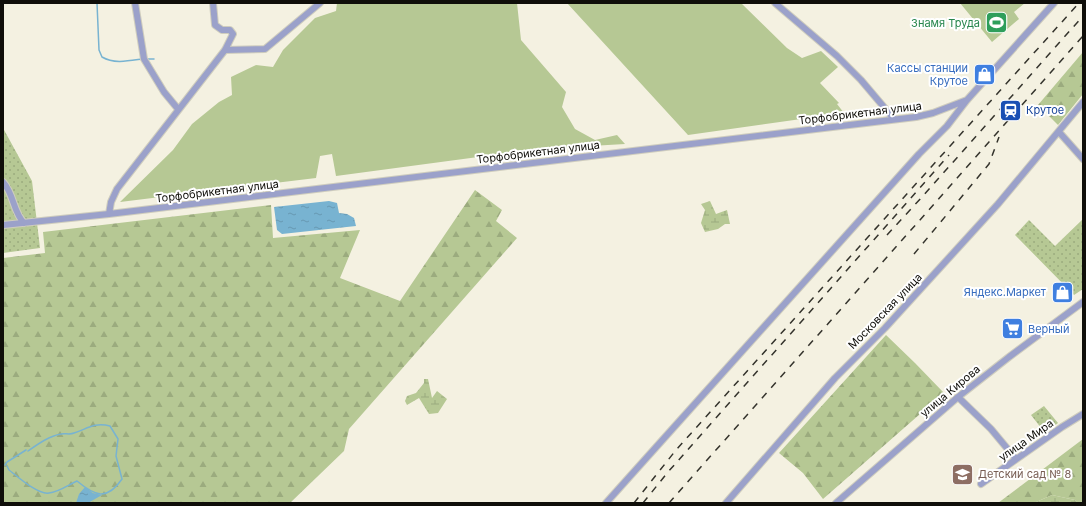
<svg xmlns="http://www.w3.org/2000/svg" width="1086" height="506" viewBox="0 0 1086 506" font-family="Inter,sans-serif">
	<defs>
		<pattern id="forest-firs" width="22" height="20" patternUnits="userSpaceOnUse"><rect width="22" height="20" fill="#b6c894"/><path d="M5 1l3.5 6h-7zM16 11l3.5 6h-7z" fill="#9bab7e"/></pattern>
		<pattern id="wetland-marsh" width="20" height="14" patternUnits="userSpaceOnUse"><rect width="20" height="14" fill="#b6c894"/><path d="M1 5h8M5 5V1M11 12h8M15 12V8" fill="none" stroke="#9bab7e"/></pattern>
		<pattern id="park-dots" width="8" height="8" patternUnits="userSpaceOnUse"><rect width="8" height="8" fill="#b6c894"/><path d="M2 2h.1M6 6h.1" fill="none" stroke="#9bab7e" stroke-width="1.8" stroke-linecap="round"/></pattern>
		<pattern id="water-ripples" width="26" height="14" patternUnits="userSpaceOnUse"><rect width="26" height="14" fill="#78b3d1"/><path d="M2 4q2-2 4 0t4 0M15 11q2-2 4 0t4 0" fill="none" stroke="#6799b2"/></pattern>
	</defs>
	<rect width="100%" height="100%" fill="#f4f1e1"/>
	<path fill="#b6c894" d="M337 3H517L521 40 566 92 562 107 575 129 595 140 617 135 625 144 539 149 336 176 332 154 320 156 316 178 120 202 173 150 192 124 219 102 232 95 231 77 256 65 273 67 283 50 315 18 336 11Z
		M567 3H741L787 48 802 58 821 51 838 67 820 83 839 103 837 104 844 113 688 135Z
		M960 3H1025L1014 12 1019 19 992 42Z"/>
	<path fill="url(#forest-firs)" d="M1083 52V94L1058 125 1038 105Z
		M475 190 502 210 496 221 517 238 349 429 344 451 290 503H3V258L45 253 43 232 271 205 273 238 360 230 340 278 400 301Z
		M886 335 915 363 944 393 823 499 803 473 779 453Z
		M1083 439V503H1077L1075 500 1052 495 1034 503H998Z"/>
	<path fill="url(#wetland-marsh)" d="M710 201 716 214 727 210 730 224H725L718 229 705 232 701 223 705 210 701 204Z
		M424 379H428L432 398 437 391 447 399 438 413 429 414 419 398 407 405 405 401 407 396 416 393 424 383Z
		M1052 495 1075 500 1077 503H1034Z"/>
	<path fill="url(#park-dots)" d="M3 128 32 181 40 248 3 253Z
		M1083 219V289L1074 295 1015 235 1029 220 1055 246Z
		M1044 406 1058 423 1045 433 1031 415Z"/>
	<path fill="url(#water-ripples)" d="M329 201 337 203 339 213 347 214 354 218 356 226 282 234 277 230 274 207Z
		M85 487 93 493 102 495 88 503H76L79 494Z"/>
	<g fill="none" stroke-linecap="round" stroke-linejoin="round">
		<path stroke="#78b3d1" stroke-width="1.5" d="M97 3 99 50 102 57C114 64 128 61 142 59
			M146 59H154
			M5 465 7 462 26 450
			M7 466 9 470C18 477 38 495 49 493 59 492 68 485 77 481 95 496 107 501 122 479L116 456 118 439 110 426C94 422 87 429 74 433 70 435 65 433 61 434 49 436 38 444 28 451"/>
		<defs>
			<path id="minor" d="M135 3 144 59 164 92 178 109
				M775 3 837 56 861 80 894 119
				M225 50 265 49 320 3
				M1059 132 1083 159
				M3 182C14 194 13 212 24 223
				M109 214 111 202 117 189 225 50 233 34 230 30H222L215 25 213 3
				M3 225 109 214 916 117 933 113 967 100
				M958 397 991 429 1016 459
				M981 484 1062 427 1083 414
				M606 503 919 154 947 126 967 100 1054 3
				M726 503 835 378 885 328 998 204 1083 102
				M836 503 958 397 1009 357 1083 302"/>
		</defs>
		<use href="#minor" stroke="#cfcdbe" stroke-width="8"/>
		<use href="#minor" stroke="#9ba1ca" stroke-width="6"/>
		<path stroke="#34332c" stroke-width="1.5" stroke-dasharray="7 7" stroke-linecap="butt" d="M887 235 922 197 1083 16
			M914 254 989 164 999 137
			M634 503 676 450 1079 3
			M643 503 668 472 949 155
			M669 503 1083 36"/>
	</g>
	<defs>
		<symbol id="stadium-square" viewBox="-11 -11 22 22"><rect x="-9" y="-9" width="18" height="18" rx="4" fill="#2e9e5b" stroke="#fff"/><path d="M0-5a6.5 5 0 1 0 0 10a6.5 5 0 1 0 0-10ZM-3.5-1.8h7v3.6h-7Z" fill="#fff"/></symbol>
		<symbol id="shop-square" viewBox="-11 -11 22 22"><rect x="-9" y="-9" width="18" height="18" rx="4" fill="#3f7fe0" stroke="#fff"/><path d="M-5-2.5h2.3a2.7 3.5 0 0 1 5.4 0H5L5.5 6h-11ZM-1.5-2.5h3a1.5 2.3 0 0 0-3 0Z" fill="#fff"/></symbol>
		<symbol id="station-square" viewBox="-11 -11 22 22"><rect x="-9" y="-9" width="18" height="18" rx="4" fill="#1a4fb4" stroke="#fff"/><path d="M-3-6H3Q5-6 5-4V2Q5 4 3 4L4.5 6H3L1.5 4h-3L-3 6H-4.5L-3 4Q-5 4-5 2V-4Q-5-6-3-6ZM-3.5-4v3h7v-3ZM-3.5 1v1.5H-2V1ZM2 1v1.5H3.5V1Z" fill="#fff"/></symbol>
		<symbol id="supermarket-square" viewBox="-11 -11 22 22"><rect x="-9" y="-9" width="18" height="18" rx="4" fill="#3f7fe0" stroke="#fff"/><path d="M-6-5.5h2.5l.6 2H6L4.5 2H-2.5L-4.4-4H-6ZM-1.5 3.2a1.3 1.3 0 1 0 .1 0ZM3 3.2a1.3 1.3 0 1 0 .1 0Z" fill="#fff"/></symbol>
		<symbol id="school-square" viewBox="-11 -11 22 22"><rect x="-9" y="-9" width="18" height="18" rx="4" fill="#8d6e63" stroke="#fff"/><path d="M0-5L7-2L0 1L-7-2ZM-4 1L0 2.5L4 1V4Q0 6-4 4Z" fill="#fff"/></symbol>
	</defs>
	<g fill-rule="evenodd">
		<use href="#stadium-square" x="984" y="10" width="25" height="25"/>
		<use href="#shop-square" x="972" y="62" width="25" height="25"/>
		<use href="#station-square" x="998" y="98" width="25" height="25"/>
		<use href="#shop-square" x="1050" y="280" width="25" height="25"/>
		<use href="#supermarket-square" x="1000" y="316" width="25" height="25"/>
		<use href="#school-square" x="950" y="462" width="25" height="25"/>
	</g>
	<g text-anchor="middle" stroke-width="4" stroke-linejoin="round" paint-order="stroke">
		<g font-size="11" fill="#27864d" stroke="#fff" text-anchor="end">
			<text x="980" y="27">Знамя Труда</text>
		</g>
		<g font-size="11" fill="#366cbe" stroke="#fff" text-anchor="end">
			<text x="968" y="72">Кассы станции<tspan x="968" dy="13">Крутое</tspan></text>
			<text x="1046" y="296">Яндекс.Маркет</text>
			<text x="1028" y="333" text-anchor="start">Верный</text>
		</g>
		<g font-size="11" fill="#164399" stroke="#fff" text-anchor="start">
			<text x="1026" y="114">Крутое</text>
		</g>
		<g font-size="11" fill="#0f0e09" stroke="#fff">
			<text transform="translate(860 113) rotate(-7)" y="4">Торфобрикетная улица</text>
			<text transform="translate(538 152) rotate(-7)" y="4">Торфобрикетная улица</text>
			<text transform="translate(217 191) rotate(-7)" y="4">Торфобрикетная улица</text>
			<text transform="translate(885 311) rotate(-46)" y="4">Московская улица</text>
			<text transform="translate(950 391) rotate(-40)" y="4">улица Кирова</text>
			<text transform="translate(1026 440) rotate(-35)" y="4">улица Мира</text>
		</g>
		<g font-size="11" fill="#785e54" stroke="#fff" text-anchor="start">
			<text x="978" y="478">Детский сад № 8</text>
		</g>
	</g>
	<rect width="1086" height="506" fill="none" stroke="#0f0e09" stroke-width="8"/>
</svg>
